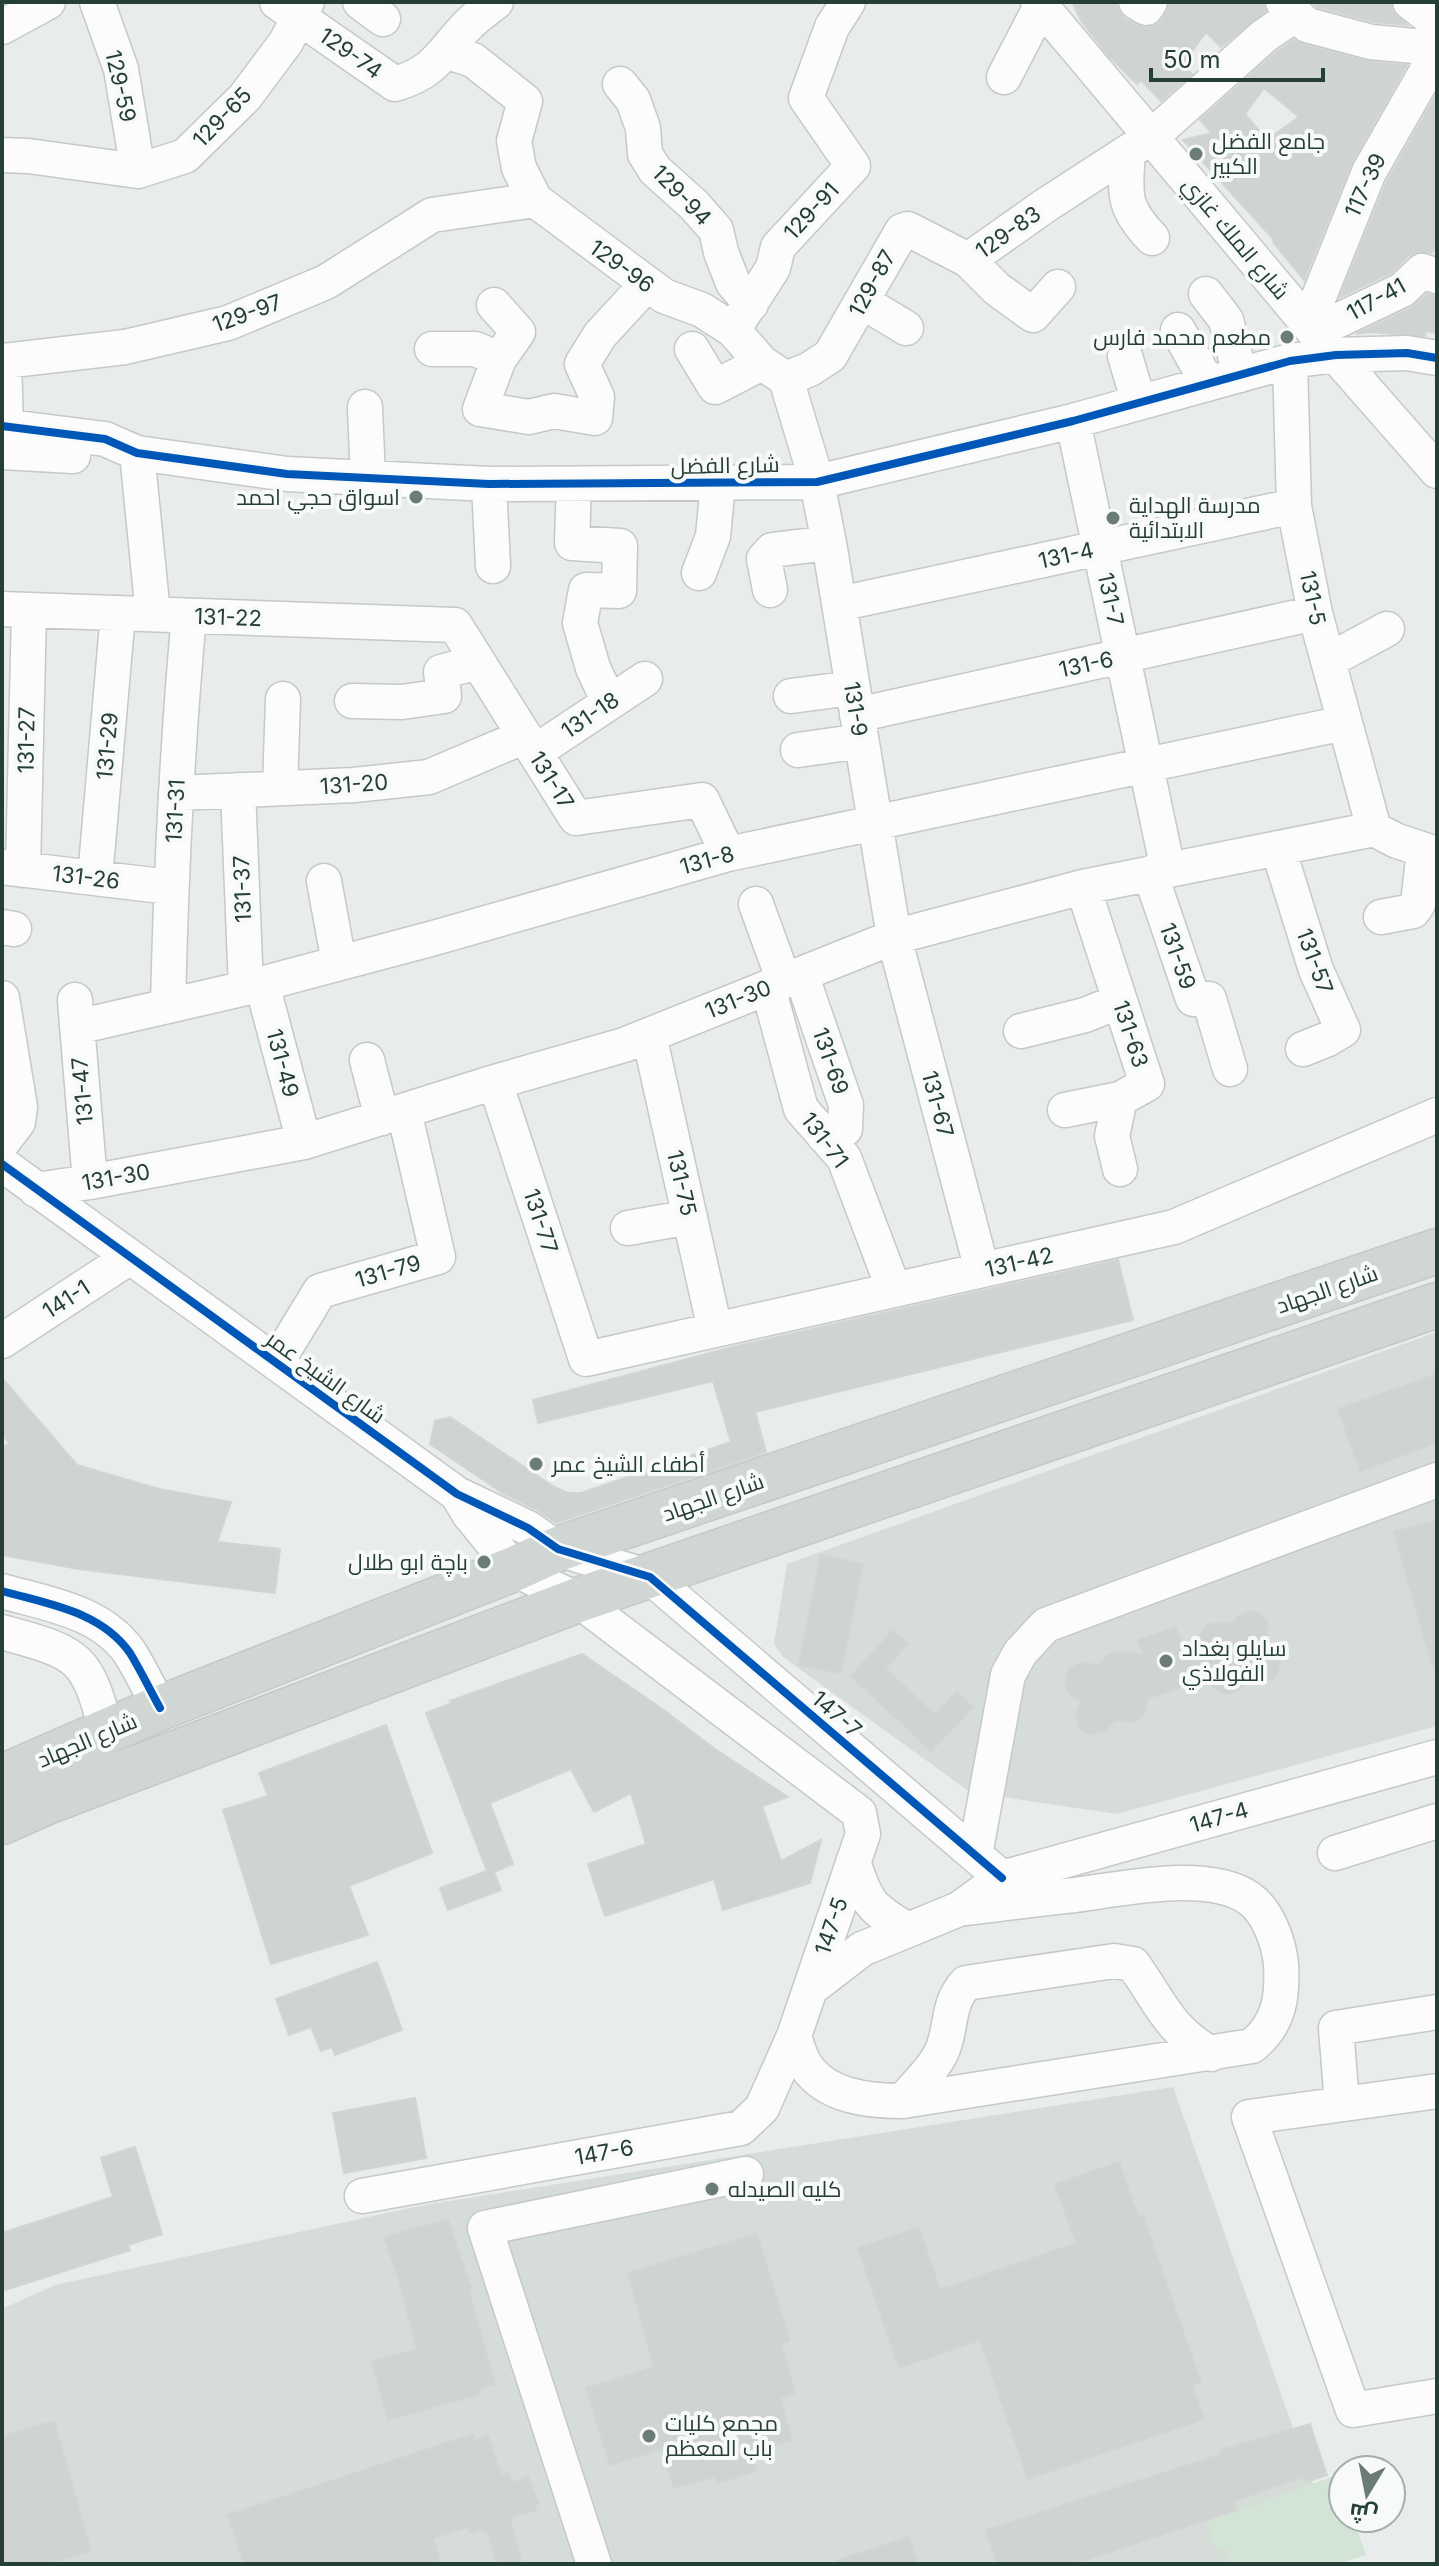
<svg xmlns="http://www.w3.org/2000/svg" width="1439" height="2566" viewBox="0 0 1439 2566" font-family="Inter,Cairo,sans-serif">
	<rect width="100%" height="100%" fill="#e8ecea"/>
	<path fill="#d6ddd9" d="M1437 1332V1726L1117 1814 970 1792 783 1657 774 1644 787 1564Z
		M1173 2087 1341 2564H2V2309L55 2285 424 2205Z"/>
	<path fill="#d2e4d6" d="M1337 2475 1343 2490V2518H1353L1366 2555 1336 2564H1232L1227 2549 1217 2551 1206 2523Z"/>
	<path fill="#cfd3d1" stroke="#d1d5d3" stroke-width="2" fill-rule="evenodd" d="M1072 2H1116L1118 11 1125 19 1145 28 1154 26 1162 20 1170 2H1264L1266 11 1221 47 1206 32 1182 65 1192 74 1161 101 1141 80 1137 84 1108 55 1082 22Z
		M1312 2H1390L1392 10 1407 25 1374 22 1317 7Z
		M1294 40 1302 44 1366 61 1407 65 1351 164 1304 280 1273 242 1274 240 1183 140 1212 133 1200 120 1276 52ZM1264 88 1299 117 1267 140 1245 114Z
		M1437 93V245L1432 253 1417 252 1408 256 1391 273 1340 297 1387 181Z
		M1427 294 1437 295V333L1426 331 1425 336 1368 332 1356 334 1411 308Z
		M1118 1260 1133 1320 755 1412 766 1452 556 1523 537 1510 504 1494 430 1444 435 1421 450 1417 554 1487 568 1493H581L731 1442 713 1381 538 1423 533 1400 737 1346Z
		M1437 1374V1443L1360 1471 1338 1409Z
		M2 1378 77 1465 159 1489 231 1502 217 1542 280 1549 275 1593 79 1569 2 1555V1449L9 1443 2 1434Z
		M1437 1520V1664L1432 1665 1394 1532Z
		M821 1555 863 1564 841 1673 799 1665Z
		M1250 1611 1261 1614 1268 1623 1267 1645 1276 1653 1280 1663 1277 1674 1273 1678 1261 1682 1249 1680 1238 1690 1227 1694 1215 1689 1207 1678 1147 1699 1144 1715 1134 1722 1116 1720 1104 1731 1093 1734 1087 1733 1078 1726 1076 1714 1081 1701 1071 1695 1065 1684 1067 1673 1070 1668 1081 1663 1099 1665 1106 1656 1116 1652 1143 1654 1138 1640 1176 1627 1184 1652 1209 1624 1233 1623 1239 1616Z
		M893 1630 908 1644 885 1668 935 1715 957 1692 973 1707 931 1751 851 1676Z
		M582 1654 661 1708 715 1749 788 1797 762 1806 781 1861 821 1840 810 1883 723 1910 714 1879 605 1916 588 1864 646 1844 631 1793 594 1812 571 1769 490 1803 513 1864 494 1872 501 1890 448 1910 440 1888 487 1871 426 1713 452 1703 450 1701Z
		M386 1725 432 1853 349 1886 368 1935 271 1964 223 1810 268 1796 259 1773Z
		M377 1962 402 2030 335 2055 332 2047 321 2051 311 2027 289 2035 276 1999Z
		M415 2098 426 2158 344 2173 333 2113Z
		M135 2147 162 2234 128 2245 130 2250 2 2291V2233L113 2197 101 2158Z
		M1119 2162 1138 2217 1143 2216 1201 2383 1192 2385 1204 2419 1028 2479 980 2340 899 2368 858 2248 919 2227 940 2290 1076 2243 1055 2184Z
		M448 2220 472 2291 469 2292 495 2384 479 2388 480 2394 388 2420 372 2362 417 2349 399 2280 384 2237Z
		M757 2234 790 2341 781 2344 795 2393 780 2398 792 2440 749 2453 756 2471 718 2483 715 2477 674 2488 662 2449 610 2465 586 2388 654 2367 628 2273Z
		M54 2421 91 2551 45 2564H2V2436Z
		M1310 2424 1327 2475 1306 2482 1304 2477 1262 2491 1233 2502 1236 2510 1085 2560 1069 2564H997L986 2530 1222 2454 1221 2450Z
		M473 2434 475 2440 488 2436 501 2475 509 2472 512 2483 528 2476 539 2504 535 2505 536 2510 510 2518 522 2564H497L487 2531 483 2533 482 2529 470 2533 467 2527 433 2538 441 2564H244L228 2515Z
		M909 2537 918 2564H839L838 2560Z"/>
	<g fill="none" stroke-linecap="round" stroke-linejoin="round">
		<defs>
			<path id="minor" d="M97 2 121 69 138 171
				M277 2 395 84C436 72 440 54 467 26 475 17 486 10 496 2
				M360 2 383 19
				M1038 2 1308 324 1437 471
				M1136 2 1146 8 1150 2
				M1283 2 1307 25 1371 42 1437 48
				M1410 2 1437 23
				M2 27 48 2
				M445 51 473 60 525 101 514 141 519 168 535 200 664 296 702 310 733 330 762 363 786 379 817 482 829 543 894 937 982 1270
				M1004 77 1043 2
				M620 84 633 100 643 128 645 154 655 170 694 205 716 230 721 252 733 283 751 304
				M1128 153C1125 195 1122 206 1152 238
				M2 155 28 156 138 171 185 156 245 97 286 42 307 2
				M1058 287 1033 315 997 289 968 260 1046 205 1151 137 1264 36 1295 15
				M1206 294 1226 320 1240 375
				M863 302 906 328
				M494 305 518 332 499 359 480 409 529 417 554 411 595 418 597 397 582 364 600 335 647 284
				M1308 324 1369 172 1437 53
				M733 330 773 268 778 247 853 166 806 98 832 27 848 2
				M1178 330 1208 384
				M1314 332 1402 290 1422 271 1437 276
				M432 349H475L499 359
				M692 349 715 387 762 363
				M1125 356 1139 403
				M1290 361 1294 506 1315 613 1374 829
				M786 379 810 369 830 356 902 231 908 229 968 260
				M365 407 368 479
				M1073 421 1168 870
				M2 426 105 439 137 453 287 474 489 484 817 482 1073 421 1290 361 1336 355 1407 353 1437 358
				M6 426 4 361 125 347 228 323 326 282 432 215 535 200
				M2 452 73 456
				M137 453 153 614
				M489 484 493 566
				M574 484 572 543 620 546 619 591 586 590 580 623 593 668 609 702
				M699 573 713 536 718 484
				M770 590 764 559 772 550 829 543
				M839 604 1294 506
				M2 609 455 625 576 818 702 800 728 854
				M1328 661 1387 629
				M791 696 852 688
				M352 701 402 702 444 696 441 672 478 662
				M857 715 1315 613
				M798 750 861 741
				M535 752 645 679
				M280 788 283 699
				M238 790 246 988
				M176 793 354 785 429 777 525 736
				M1278 848 1316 970 1343 1030 1328 1039 1303 1049
				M2 867 170 887
				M23 870 29 610
				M1150 873 1193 999H1209L1230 1069
				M95 878 118 613
				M324 881 339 963
				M1083 887 1147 1084 1120 1099 1112 1136 1120 1169
				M756 904 784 981
				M1381 917 1413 911 1418 904 1424 850
				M2 927 14 929
				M801 974 846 1105 845 1129 824 1136
				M262 984 304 1142
				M768 987 801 1109 844 1158 894 1290
				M75 1000 90 1182
				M168 1006C171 875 177 746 189 616
				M77 1027 246 988 434 938 728 854 1344 723
				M1021 1031 1085 1015 1120 1001
				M649 1035 715 1330
				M367 1060 382 1118
				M495 1082 586 1359 1174 1227 1437 1115
				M1065 1110 1120 1099
				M2 1143 18 1122 20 1107 2 998
				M2 1164 457 1494 528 1528 558 1549 650 1577 1002 1878
				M36 1190 90 1182 304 1142 495 1082 624 1045 894 937 1083 887 1374 829 1397 841 1437 854
				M628 1228 690 1217
				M2 1341 130 1257
				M276 1363 320 1291 438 1257 404 1111
				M2 1591C47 1604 101 1611 130 1653 141 1671 150 1690 160 1708
				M2 1632C76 1653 87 1653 106 1731
				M1335 1853 1437 1821
				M975 1855 1008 1675 1020 1653 1046 1625 1437 1480
				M853 1862C868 1904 869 1907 908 1930
				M810 1989 862 1949 959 1909 1002 1878 1437 1757
				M794 2036C797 2045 800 2057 806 2066 827 2097 869 2101 903 2101L1252 2046C1279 2024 1283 1998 1281 1964 1279 1943 1268 1912 1250 1899 1210 1869 1121 1889 1075 1895 1036 1899 998 1904 959 1909
				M1437 2091 1249 2117 1353 2410 1437 2396
				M903 2101C914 2087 931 2072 940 2055 953 2031 945 2006 966 1983L1114 1961 1133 1964C1161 2003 1168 2029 1211 2054
				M1342 2104 1336 2028 1437 2012
				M362 2196 741 2128 762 2108 794 2036 863 1834 859 1813 578 1600 514 1569 469 1514 457 1494
				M594 2564 485 2228 746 2174"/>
			<path id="major" d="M2 1777 160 1708 514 1569 558 1549 1437 1251
				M2 1822 47 1802 578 1600 1437 1305"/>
		</defs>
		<use href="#minor" stroke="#c5c9c7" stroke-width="37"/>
		<use href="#major" stroke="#c3cac8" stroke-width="47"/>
		<use href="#minor" stroke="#fcfcfc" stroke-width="34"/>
		<use href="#major" stroke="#d0d6d4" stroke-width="44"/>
		<defs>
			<path id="cycleway" d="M2 426 105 439 137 453 287 474 489 484 817 482 1073 421 1290 361 1336 355 1407 353 1437 358
				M2 1164 457 1494 528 1528 558 1549 650 1577 1002 1878
				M2 1591C47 1604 101 1611 130 1653 141 1671 150 1690 160 1708"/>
		</defs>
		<use href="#cycleway" stroke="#f7faf8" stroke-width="13"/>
		<use href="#cycleway" stroke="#0057b8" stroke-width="8"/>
	</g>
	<g fill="#6a7c75" stroke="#f7faf8" stroke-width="3">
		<circle cx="1196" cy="154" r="8"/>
		<circle cx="1287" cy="337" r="8"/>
		<circle cx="416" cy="497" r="8"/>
		<circle cx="1113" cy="518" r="8"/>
		<circle cx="536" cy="1464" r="8"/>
		<circle cx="484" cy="1562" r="8"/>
		<circle cx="1166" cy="1661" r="8"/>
		<circle cx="712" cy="2189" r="8"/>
		<circle cx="649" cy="2436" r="8"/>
	</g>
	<g text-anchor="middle" stroke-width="8" stroke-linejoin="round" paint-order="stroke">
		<g font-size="22" fill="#263f36" stroke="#f7faf8">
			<text transform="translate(351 53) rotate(35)" y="8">129-74</text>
			<text transform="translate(121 86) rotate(77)" y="8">129-59</text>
			<text transform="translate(222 117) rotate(-46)" y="8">129-65</text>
			<text transform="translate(1365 185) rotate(-65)" y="8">117-39</text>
			<text transform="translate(682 195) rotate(46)" y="8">129-94</text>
			<text transform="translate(811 211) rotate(-47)" y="8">129-91</text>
			<text transform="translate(1008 232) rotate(-35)" y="8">129-83</text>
			<text transform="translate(1236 238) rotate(50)" y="8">شارع الملك غازي</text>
			<text transform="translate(622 266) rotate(36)" y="8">129-96</text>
			<text transform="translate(872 283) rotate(-61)" y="8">129-87</text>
			<text transform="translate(1376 299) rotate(-29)" y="8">117-41</text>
			<text transform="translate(247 313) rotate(-20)" y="8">129-97</text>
			<text transform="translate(725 465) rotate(-1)" y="8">شارع الفضل</text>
			<text transform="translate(1066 555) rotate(-12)" y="8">131-4</text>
			<text transform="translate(1313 598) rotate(78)" y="8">131-5</text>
			<text transform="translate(1111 599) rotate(78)" y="8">131-7</text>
			<text transform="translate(228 617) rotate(2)" y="8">131-22</text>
			<text transform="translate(1086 664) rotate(-12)" y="8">131-6</text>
			<text transform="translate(856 709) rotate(81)" y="8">131-9</text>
			<text transform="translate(590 715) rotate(-34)" y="8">131-18</text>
			<text transform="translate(26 740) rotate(-89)" y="8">131-27</text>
			<text transform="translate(107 746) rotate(-85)" y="8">131-29</text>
			<text transform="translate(552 780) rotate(58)" y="8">131-17</text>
			<text transform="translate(354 784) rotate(-4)" y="8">131-20</text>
			<text transform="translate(175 811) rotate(-87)" y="8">131-31</text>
			<text transform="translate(707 860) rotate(-15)" y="8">131-8</text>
			<text transform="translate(86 877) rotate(7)" y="8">131-26</text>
			<text transform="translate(242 889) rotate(-92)" y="8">131-37</text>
			<text transform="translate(1178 956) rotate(71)" y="8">131-59</text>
			<text transform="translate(1315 961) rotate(70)" y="8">131-57</text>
			<text transform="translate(738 999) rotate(-22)" y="8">131-30</text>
			<text transform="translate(1131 1034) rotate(72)" y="8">131-63</text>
			<text transform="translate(831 1061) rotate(71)" y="8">131-69</text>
			<text transform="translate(283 1063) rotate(75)" y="8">131-49</text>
			<text transform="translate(82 1091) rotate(-95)" y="8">131-47</text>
			<text transform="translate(938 1104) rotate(75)" y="8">131-67</text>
			<text transform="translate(825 1140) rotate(53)" y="8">131-71</text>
			<text transform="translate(116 1177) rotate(-10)" y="8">131-30</text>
			<text transform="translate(682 1183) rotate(77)" y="8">131-75</text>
			<text transform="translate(541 1221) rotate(72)" y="8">131-77</text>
			<text transform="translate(1019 1262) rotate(-13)" y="8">131-42</text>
			<text transform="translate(388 1271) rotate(-16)" y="8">131-79</text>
			<text transform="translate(1327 1289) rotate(-19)" y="8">شارع الجهاد</text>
			<text transform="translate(66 1299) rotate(-33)" y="8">141-1</text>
			<text transform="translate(326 1377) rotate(36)" y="8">شارع الشيخ عمر</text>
			<text transform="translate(713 1497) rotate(-19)" y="8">شارع الجهاد</text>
			<text transform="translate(837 1714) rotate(41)" y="8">147-7</text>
			<text transform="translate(87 1740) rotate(-23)" y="8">شارع الجهاد</text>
			<text transform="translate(1219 1817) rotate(-16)" y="8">147-4</text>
			<text transform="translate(831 1926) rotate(-71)" y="8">147-5</text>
			<text transform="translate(604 2152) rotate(-10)" y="8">147-6</text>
		</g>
		<g font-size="22" fill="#263f36" stroke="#f7faf8" text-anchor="start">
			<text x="1212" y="149">جامع الفضل<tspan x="1212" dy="25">الكبير</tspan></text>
			<text x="1271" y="345" text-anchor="end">مطعم محمد فارس</text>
			<text x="400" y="505" text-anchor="end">اسواق حجي احمد</text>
			<text x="1129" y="513">مدرسة الهداية<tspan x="1129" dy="25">الابتدائية</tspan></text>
			<text x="552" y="1472">أطفاء الشيخ عمر</text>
			<text x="468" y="1570" text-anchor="end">باچة ابو طلال</text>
			<text x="1182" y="1656">سايلو بغداد<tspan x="1182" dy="25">الفولاذي</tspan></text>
			<text x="728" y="2197">كليه الصيدله</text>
			<text x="665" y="2431">مجمع كليات<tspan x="665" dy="25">باب المعظم</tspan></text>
		</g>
	</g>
	<rect width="1439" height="2566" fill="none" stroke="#263f36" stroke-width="8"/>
	<g transform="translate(1367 2494) rotate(190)"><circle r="38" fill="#f7faf8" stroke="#a3afaa" stroke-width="2"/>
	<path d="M0-6L14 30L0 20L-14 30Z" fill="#6a7c75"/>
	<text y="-12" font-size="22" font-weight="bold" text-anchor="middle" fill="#263f36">ش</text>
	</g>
	<path d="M1151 68v12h172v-12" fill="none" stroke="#263f36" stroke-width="4"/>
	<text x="1163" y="68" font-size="24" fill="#263f36" stroke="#f7faf8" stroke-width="6" paint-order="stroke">50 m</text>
</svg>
